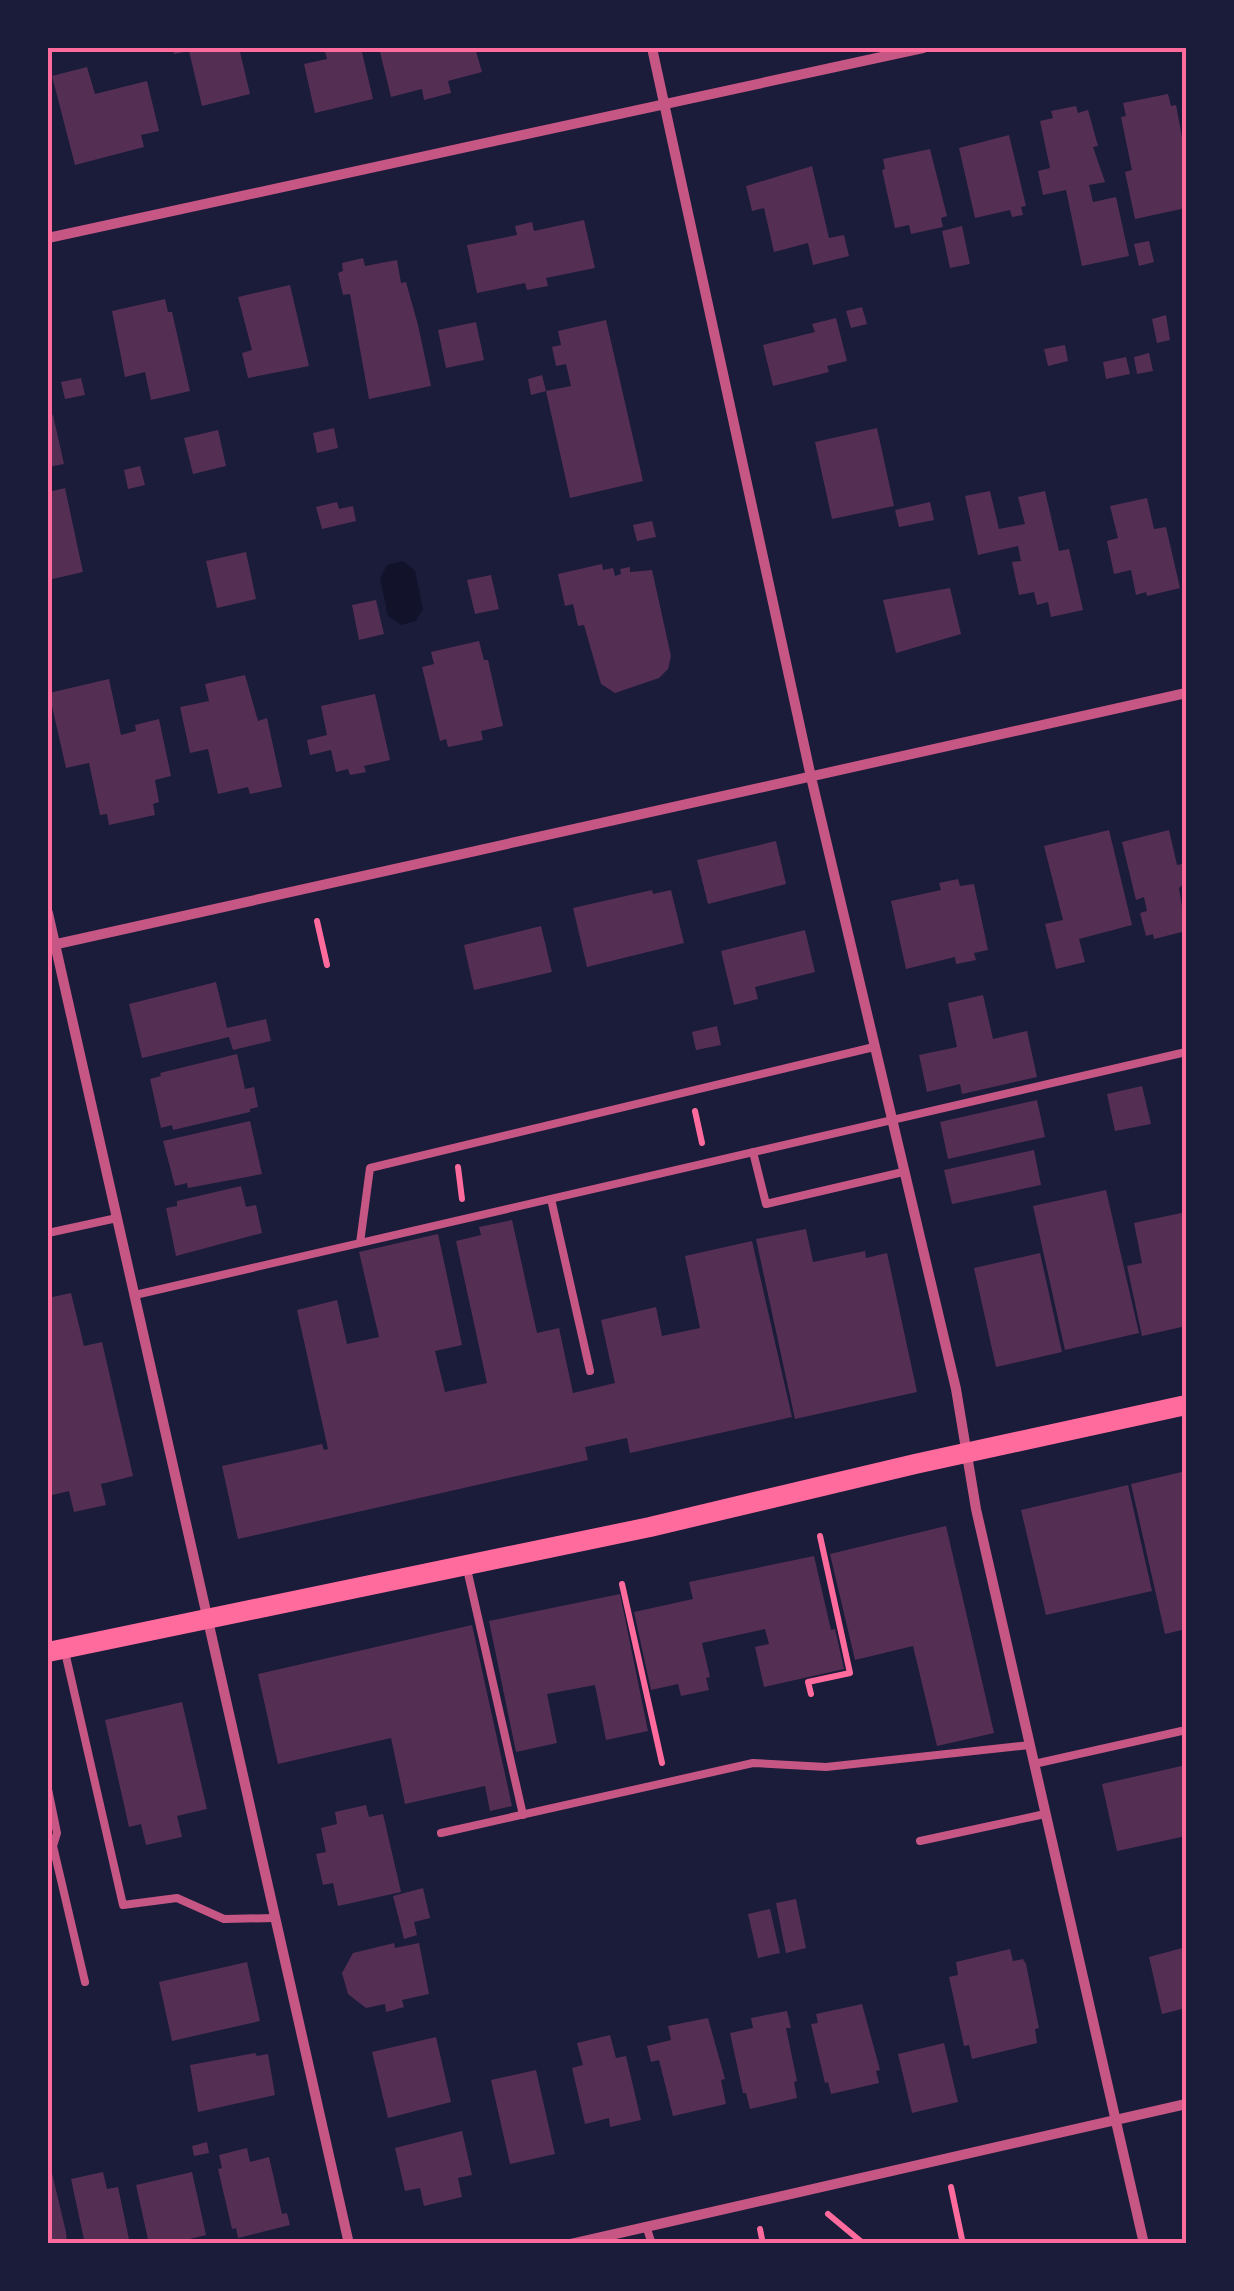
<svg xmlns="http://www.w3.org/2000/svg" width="1234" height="2291" viewBox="0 0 1234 2291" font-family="Quicksand,sans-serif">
	<rect width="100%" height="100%" fill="#1b1b3a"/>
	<path fill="#12122b" d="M403 561 415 571 423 609 416 621 401 625 388 616 380 578 387 565Z"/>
	<path fill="#542f53" d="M173 48H239L250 94 202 106 189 51 174 54Z
		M324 48H361L373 99 315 113 304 64 327 59Z
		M379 48H475L482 72 448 81 451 93 424 100 422 89 391 97Z
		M87 67 95 94 147 81 159 131 141 135 144 147 75 165 52 76Z
		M1168 94 1171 106 1176 105 1186 158V208L1135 219 1125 172 1132 170 1121 117 1126 116 1123 103Z
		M1076 106 1078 113 1088 110 1098 146 1093 147 1105 182 1089 185 1093 202 1116 197 1129 256 1082 266 1066 190 1043 195 1038 171 1050 168 1040 121 1053 118 1051 111Z
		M1009 135 1026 206 1021 207 1023 215 1012 217 1010 210 975 218 959 148Z
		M930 149 947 216 941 218 943 227 911 234 909 225 895 228 882 170 885 169 883 159Z
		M812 166 829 238 844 235 849 256 813 265 808 243 774 252 764 208 752 211 746 186Z
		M584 220 595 268 546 278 548 286 527 290 525 283 477 293 467 245 517 235 515 226 532 222 534 231Z
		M962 226 970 264 950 268 942 231Z
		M1149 241 1154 262 1139 266 1134 244Z
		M363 258 365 266 397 260 401 283 406 282 418 325 431 386 369 399 350 294 343 295 338 273 343 271 342 263Z
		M290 285 309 366 248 378 242 353 252 350 238 297Z
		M165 299 168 312H172L190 391 151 400 145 372 125 377 112 311Z
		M862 307 867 324 851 328 846 311Z
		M1166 315 1170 340 1157 343 1152 319Z
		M836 318 847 361 827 366 829 372 773 386 763 345 815 332 812 324Z
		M606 320 643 481 570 498 546 391 571 386 566 364 556 366 552 347 561 345 558 331Z
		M476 322 484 360 446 368 438 330Z
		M1065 345 1068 361 1048 366 1044 349Z
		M1149 353 1153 371 1137 374 1134 357Z
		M1126 357 1130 374 1106 379 1103 362Z
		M542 375 546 391 531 395 528 379Z
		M81 378 85 395 65 399 61 382Z
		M53 415 64 464 48 467V417Z
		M334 428 338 448 317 453 313 433Z
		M877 428 894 506 832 519 815 442Z
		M218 430 226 466 193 474 184 438Z
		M140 466 145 485 128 489 124 470Z
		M65 488 83 572 48 580V492Z
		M990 491 999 529 1025 524 1018 497 1045 491 1059 551 1069 549 1083 610 1051 617 1048 602 1037 605 1034 592 1019 595 1012 562 1021 561 1018 546 978 555 965 496Z
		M1147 498 1154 529 1166 527 1180 588 1147 596 1146 592 1136 595 1131 570 1114 574 1107 541 1118 538 1110 506Z
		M337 502 339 509 353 506 356 521 322 529 316 507Z
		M930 502 934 520 899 527 895 510Z
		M652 521 656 537 637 541 633 525Z
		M246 552 256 599 217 608 206 561Z
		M602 564 603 570 613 568 615 576 621 574 620 569 630 567V572L652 570 671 656 668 669 659 678 615 693 601 684 584 625 578 626 573 604 565 606 558 574Z
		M491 575 499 609 475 614 467 580Z
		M950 588 961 634 896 653 883 600Z
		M376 600 384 634 359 640 352 605Z
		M479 641 484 660H488L503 726 481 731 483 740 448 747 446 739 440 741 422 667 434 664 431 652Z
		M245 675 258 721 267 718 282 787 250 794 248 787 218 794 208 749 190 753 180 707 209 701 205 684Z
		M109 679 121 735 136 731 135 725 159 719 171 776 155 780 159 802 153 804 155 815 109 825 107 814 100 815 89 763 66 768 49 693Z
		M375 694 390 760 364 766 366 772 350 775 348 769 336 772 331 750 310 755 307 740 327 735 321 706Z
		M1109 830 1132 925 1079 939 1085 962 1056 969 1045 924 1063 920 1044 846Z
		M1169 830 1177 865 1182 864 1186 882 1179 888 1186 931 1154 939 1153 934 1146 936 1140 913 1147 911 1144 897 1136 900 1122 842Z
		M776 841 786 884 708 904 697 860Z
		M958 879 960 886 974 884 988 950 974 953 976 960 956 964 955 957 906 969 891 901 941 890 939 883Z
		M652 890 653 894 671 890 684 943 587 967 573 908Z
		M541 926 552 972 474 990 464 945Z
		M805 930 815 972 755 987 758 999 734 1005 721 951Z
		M216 982 227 1028 266 1019 271 1041 233 1050 229 1037 142 1058 129 1004Z
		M983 995 993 1039 1027 1031 1037 1077 962 1094 960 1084 927 1092 919 1055 957 1047 948 1003Z
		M717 1026 721 1045 696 1050 692 1032Z
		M237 1054 245 1089 254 1087 258 1107 250 1109V1112L173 1130 172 1125 161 1128 150 1079 161 1076 160 1073Z
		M1142 1086 1151 1124 1115 1131 1107 1094Z
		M1037 1100 1045 1137 948 1159 940 1122Z
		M250 1121 262 1174 188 1188 187 1183 175 1186 163 1141Z
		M1034 1150 1041 1185 952 1204 944 1170Z
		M241 1186 246 1207 256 1205 262 1233 176 1256 166 1208 177 1206V1201Z
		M1106 1190 1139 1333 1065 1350 1033 1206Z
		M1186 1212V1326L1142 1336 1127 1266 1142 1263 1134 1223Z
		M512 1220 537 1333 559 1328 573 1393 615 1383 601 1320 656 1307 662 1336 700 1328 685 1256 752 1241 792 1417 630 1453 627 1438 585 1447 588 1460 238 1539 222 1466 322 1444 324 1450 328 1449 297 1310 337 1300 347 1344 379 1337 359 1252 438 1234 462 1345 435 1351 445 1392 487 1383 456 1241 481 1235 479 1227Z
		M806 1229 813 1262 865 1251 866 1258 887 1253 917 1392 795 1419 756 1239Z
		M1040 1253 1062 1352 996 1367 974 1268Z
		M71 1293 84 1346 102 1342 133 1476 101 1484 106 1505 74 1512 69 1491 48 1496V1298Z
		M1186 1471V1629L1165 1634 1131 1484Z
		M1128 1485 1152 1591 1046 1615 1021 1510Z
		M946 1526 994 1733 937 1746 913 1646 855 1660 830 1554Z
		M814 1556 831 1630 835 1629 844 1669 764 1687 755 1647 769 1644 765 1629 702 1643 710 1677 706 1678 709 1690 681 1696 678 1684 651 1690 634 1612 693 1599 689 1582Z
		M620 1594 648 1731 606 1740 595 1685 547 1694 557 1743 516 1752 489 1621Z
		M472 1625 512 1806 490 1811 485 1786 405 1804 391 1738 278 1764 258 1674Z
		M182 1702 207 1809 177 1816 182 1837 146 1845 141 1824 129 1827 105 1720Z
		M1186 1765V1836L1117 1851 1102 1784Z
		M366 1805 369 1817 383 1814 401 1892 338 1906 333 1883 323 1885 316 1854 326 1852 321 1828 337 1824 335 1812Z
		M423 1888 430 1918 414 1922 417 1935 404 1939 393 1896Z
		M796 1899 806 1948 786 1953 776 1903Z
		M770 1909 780 1953 758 1958 748 1914Z
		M394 1943 395 1948 419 1943 429 1994 402 2000 404 2007 386 2012 385 2004 366 2008 348 1994 342 1973 353 1953Z
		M1186 1947V2008L1162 2014 1149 1957Z
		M1010 1949 1013 1961 1023 1959 1026 1964 1039 2028 1035 2029 1037 2043 972 2059 969 2045 964 2046 949 1977 958 1975 956 1962Z
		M247 1962 260 2021 172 2041 159 1982Z
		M862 2004 880 2070 876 2071 879 2083 831 2094 828 2082 825 2083 811 2024 818 2023 816 2014Z
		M787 2011 791 2028H786L797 2081 794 2082 797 2098 750 2109 746 2093H743L730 2033 753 2028 751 2018Z
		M708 2018 725 2079 721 2080 726 2104 673 2116 659 2060 651 2062 647 2046 671 2040 668 2026Z
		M610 2035 616 2058 626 2056 641 2120 610 2127 609 2118 585 2124 572 2068 583 2065 577 2043Z
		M436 2037 451 2102 388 2118 372 2052Z
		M944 2043 958 2102 912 2113 898 2054Z
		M255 2053 257 2056 268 2054 275 2095 198 2112 190 2065Z
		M536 2070 555 2154 510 2164 491 2080Z
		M462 2131 472 2175 458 2178 462 2197 424 2206 420 2188 405 2191 395 2148Z
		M207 2142 209 2153 194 2156 192 2146Z
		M247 2148 250 2162 269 2157 282 2214 287 2213 290 2225 238 2238 236 2228 232 2229 218 2169 222 2168 219 2155Z
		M49 2161 66 2232 67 2244H48Z
		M103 2172 107 2189 118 2187 130 2244H85L71 2179Z
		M192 2172 206 2235 169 2244H149L136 2185Z"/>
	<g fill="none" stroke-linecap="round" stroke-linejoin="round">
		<path stroke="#ff6b9d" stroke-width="6" d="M317 921 327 965
			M695 1111 702 1143
			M458 1167 462 1199
			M622 1584 662 1763
			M811 1694 808 1682 850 1673 820 1536
			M951 2187 963 2244
			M828 2214 864 2244
			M760 2229 763 2244"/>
		<path stroke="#c65784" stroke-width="8" d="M753 1152 766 1204 903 1172
			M551 1199 590 1371
			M48 1233 117 1218
			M360 1243 370 1168 874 1047
			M135 1295 1186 1052
			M467 1569 523 1815
			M65 1652 123 1905 177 1898 224 1919 274 1918
			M1034 1764 1186 1730
			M48 1789 57 1833 53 1846 85 1982
			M441 1833 753 1763 826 1767 1030 1745
			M920 1841 1045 1814
			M646 2226 652 2244"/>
		<path stroke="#c65784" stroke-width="10" d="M652 48 811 777 956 1389 976 1509 1144 2244
			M48 238 923 48
			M48 913 349 2244
			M48 946 1186 693
			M571 2244 1186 2104"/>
		<path stroke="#ff6b9d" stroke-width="20" d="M48 1652 650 1527 915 1464 1186 1405"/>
	</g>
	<rect width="1234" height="2291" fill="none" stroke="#1b1b3a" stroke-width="100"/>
	<rect x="50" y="50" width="1134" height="2191" fill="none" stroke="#ff6b9d" stroke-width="4"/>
</svg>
